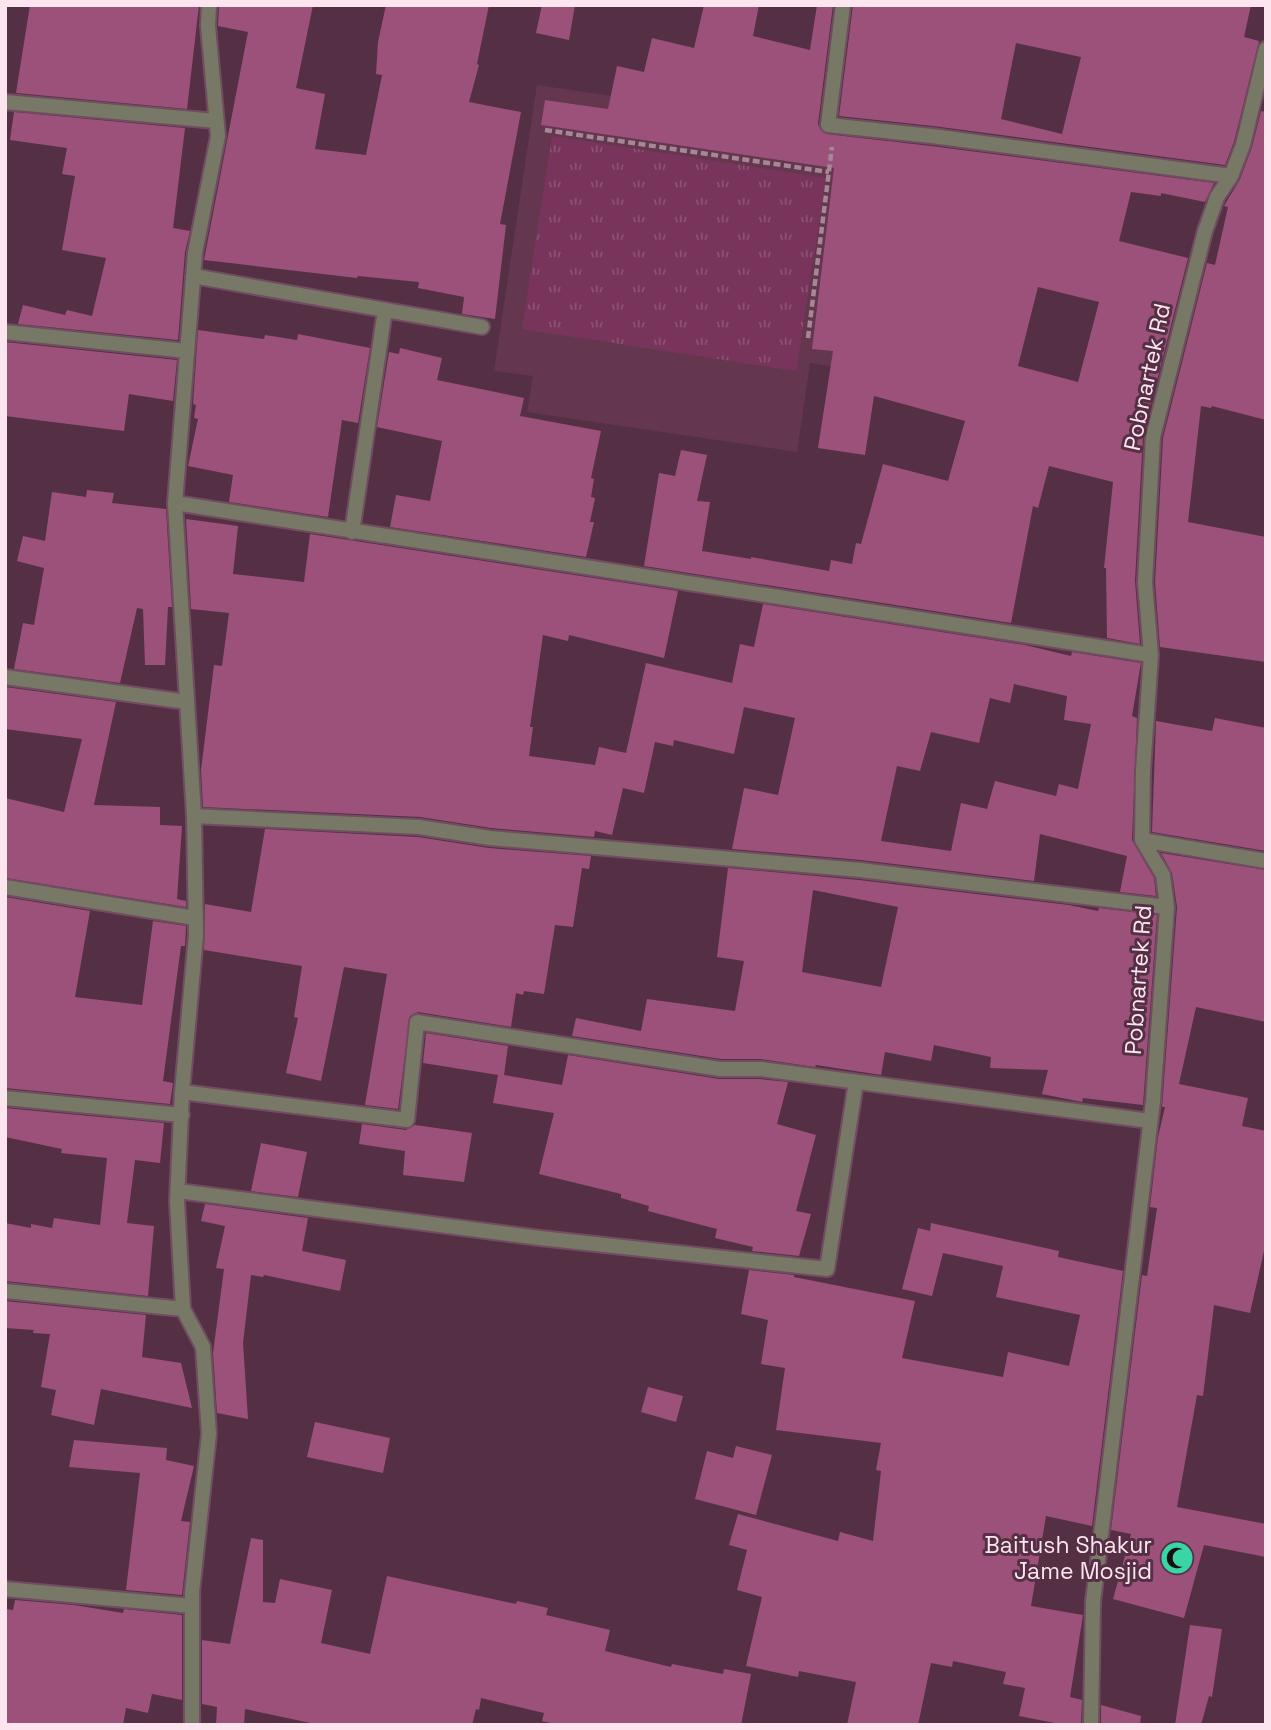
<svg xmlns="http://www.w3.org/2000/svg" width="1271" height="1730" viewBox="0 0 1271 1730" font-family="'Space Grotesk',sans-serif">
	<defs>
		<pattern id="park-tufts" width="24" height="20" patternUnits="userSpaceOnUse" patternTransform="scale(1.75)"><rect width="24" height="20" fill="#79345b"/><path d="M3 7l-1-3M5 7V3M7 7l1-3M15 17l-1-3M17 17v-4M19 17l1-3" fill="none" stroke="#8d5173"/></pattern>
	</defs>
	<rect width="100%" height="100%" fill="#553044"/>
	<path fill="#64374f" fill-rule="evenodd" d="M537 85 897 138 862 371 810 363 797 452 527 412 533 376 494 371ZM545 100 826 140 822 166 542 125ZM839 132 889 138 863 354 813 348Z"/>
	<path fill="url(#park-tufts)" d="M552 136 826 178 796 371 522 329Z"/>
	<path fill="#9c517a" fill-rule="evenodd" d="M30 5H199L187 109 16 93Z
		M219 5H313L296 88 325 94 315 149 366 155 382 75 376 74 378 42 386 5H489L477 64 479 65 469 102 521 112 500 224 506 225 495 319 462 314 464 297 418 288 419 282 358 276 357 278 204 260 248 32 218 26Z
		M542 5H575L569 40 536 33Z
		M704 5H759L753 36 810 50 817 5H833L818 124 820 129 826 134 931 146 1214 183 1205 202 1161 193V196L1131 192 1119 241 1188 258 1143 436 1135 581 1140 644 1107 638 1106 568H1104L1113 482 1049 466 1038 508 1033 506 1011 623 644 566 659 473 675 476 681 450 707 455 697 501 710 502 702 551 751 559V557L829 571 831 560 852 564 856 543 861 544 883 464 948 481 965 421 874 396 865 455 818 448 833 351 812 349 834 168 541 125 545 100 608 109 617 66 644 72 652 38 694 48ZM1038 287 1099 302 1078 382 1018 366Z
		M853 5H1251L1244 37 1259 41 1234 142 1225 165 933 126 839 116ZM1016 43 1081 57 1062 134 1001 119Z
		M1261 111 1266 112V420L1212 406 1211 408 1201 406 1188 522 1266 537V662L1160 647 1155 582 1163 438 1207 263 1215 265 1228 207 1224 206 1240 179 1252 147Z
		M14 112 185 128 173 228 190 231 185 252 178 340 18 324 23 305 65 315 67 310 92 316 106 258 62 250 75 176 62 174 67 148 10 140Z
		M198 330 264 339 265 335 297 340 298 334 370 348 358 423 342 420 328 517 229 502 233 475 188 466 198 419 194 418 196 405 193 404Z
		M5 342 177 360 173 401 129 394 124 431 5 416Z
		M400 348 442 358 437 380 524 398 520 416 601 431 591 478 594 479 591 497 595 498 590 522H594L586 557 390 527 396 495 430 501 442 441 377 427 389 352 399 354Z
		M87 490 114 493 112 503 166 509 172 607H168L165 665H145L143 609 137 608 120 683 14 669 23 623 34 625 44 568 17 561 23 536 45 541 52 492 86 497Z
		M186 519 238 526 233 574 304 582 310 534 678 591 664 658 569 635 568 641 543 635 530 727H533L529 756 595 765 599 747 626 753 646 663 732 683 740 644 754 647 763 604 1025 645 1071 656 1072 652 1141 663 1132 716 1137 718 1132 840 1154 878 1156 896 1120 892 1127 856 1040 834 1034 881 861 860 732 849 744 788 778 795 795 718 744 707 734 754 674 740 673 746 655 742 644 793 623 788 612 835 595 831 594 837 491 828 420 817 203 807 201 770 214 665 222 666 229 613 191 609ZM1014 684 1067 696 1064 720 1091 724 1078 789 1059 784 1056 796 995 781 987 809 961 803 951 851 881 841 897 766 920 771 931 732 979 743 990 698 1010 703Z
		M5 687 116 702 94 805 160 807V825L182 826 177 899 186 901V907L5 878V798L64 812 82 739 5 729Z
		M1215 718 1266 728V851L1152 832 1156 721 1212 731Z
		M265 829 418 837 489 848 591 856 589 869 582 868 573 927 555 925 544 994 524 991 523 995 516 993 511 1027 418 1012 410 1016 398 1109 365 1105 387 974 344 967 321 1081 286 1073 298 1018 294 1017 302 966 204 950 205 904 251 912Z
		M1161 853 1266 870V1022L1196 1007 1179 1084 1248 1098 1242 1126 1266 1131V1242L1250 1313 1214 1305 1203 1396 1197 1395 1177 1507 1266 1524V1557L1204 1545 1184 1618 1113 1599 1131 1534 1111 1530 1142 1275 1147 1276 1157 1208 1150 1207 1158 1137 1165 1107H1162L1177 907 1172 873Z
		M728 868 859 880 1069 905 1098 911 1099 908 1157 915 1143 1105 1083 1098 1082 1102 1042 1094 1048 1070 990 1068 991 1057 934 1045 931 1061 885 1052 881 1075 816 1065 815 1067 761 1059H721L572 1036 576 1018 641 1031 647 999 735 1011 744 961 717 957ZM813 890 898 907 881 987 802 972Z
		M5 897 90 911 75 997 142 1005 153 921 186 926 185 946H181L163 1081 173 1083 170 1104 5 1088Z
		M426 1033 508 1046 504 1075 562 1085 568 1055 719 1079H760L788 1082 777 1124 816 1135 796 1211 811 1214 799 1256 752 1251 753 1247 715 1238 717 1229 648 1211 649 1206 621 1198V1194L539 1174 554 1113 493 1103 498 1075 423 1063Z
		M5 1108 164 1123 160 1163 135 1160 127 1223 154 1226 148 1296 5 1281V1223L31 1228V1224L52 1228 54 1218 100 1225 107 1158 61 1153 62 1149 5 1137Z
		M362 1124 406 1130 415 1125 472 1133 464 1182 403 1175 405 1151 359 1144Z
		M261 1143 307 1152 298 1197 251 1191Z
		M205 1204 308 1218 302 1251 346 1260 340 1291 264 1275 263 1277 251 1275 243 1343 248 1419 217 1413 213 1353 224 1269 216 1268 225 1226 201 1221Z
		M931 1223 1059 1251 1058 1257 1123 1271 1092 1526 1046 1516 1031 1606 1083 1615 1070 1697 1082 1700 1081 1725H1065L1019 1716 1025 1688 1003 1684 1006 1672 953 1661 952 1667 931 1663 918 1725H847L856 1682 799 1671 798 1677 746 1666 762 1597 737 1590 747 1550 729 1545 738 1514 838 1541 840 1532 873 1541 881 1471 876 1470 881 1443 776 1430 785 1368 761 1364 768 1320 741 1314 749 1270 794 1275V1277L915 1301 902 1358 1003 1377 1008 1352 1069 1366 1080 1315 996 1297 1003 1266 943 1253 932 1296 902 1289 918 1228 930 1231Z
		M5 1301 146 1315 142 1357 181 1363 192 1408 101 1389 94 1425 51 1415 56 1390 41 1387 50 1334 33 1333 34 1330 5 1328Z
		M648 1387 683 1396 676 1422 641 1412Z
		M315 1422 390 1438 383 1473 307 1457Z
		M74 1440 167 1448 166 1460 194 1466 181 1521 190 1522 182 1595 126 1590 140 1473 69 1467Z
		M736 1446 772 1455 756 1515 695 1499 707 1451 733 1458Z
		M251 1538 263 1540V1602L275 1603 280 1579 332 1590 321 1643 370 1654 387 1576 516 1604 517 1601 548 1608 546 1615 610 1630 605 1651 671 1667 672 1664 723 1674 724 1669 751 1674 741 1725H559L542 1721 544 1713 481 1698 479 1710 476 1709 472 1725H320L245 1709 244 1725H216L217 1707 202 1704V1640L230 1644Z
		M15 1600 74 1605 123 1613 124 1609 182 1615V1700L152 1694 148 1713 126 1708 123 1725H5V1609L13 1610Z
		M1190 1625 1222 1629 1212 1697 1209 1696 1201 1725H1175Z
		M1101 1705 1141 1716 1140 1725H1101Z"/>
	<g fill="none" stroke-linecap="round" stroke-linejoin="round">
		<defs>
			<path id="street" d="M843 5 828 125 932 136 1231 176
				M5 102 216 121
				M193 276 482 327
				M5 332 187 351
				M175 503 1151 655
				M352 532 385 310
				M5 677 187 702
				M194 816 419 827 490 838 860 870 1167 907
				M1142 840 1266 861
				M5 887 195 918
				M182 1092 407 1120 417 1022 720 1069H761L1150 1121
				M5 1098 182 1115
				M178 1191 540 1238 827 1269 856 1082
				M5 1291 183 1309
				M5 1589 192 1606
				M192 1725V1592L209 1434 203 1347 183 1309 177 1201 182 1092 196 935 194 816 175 503 195 253 218 136 208 26 209 5
				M1091 1725 1093 1602 1153 1101 1167 907 1163 875 1142 840 1143 770 1151 655 1145 582 1153 437 1205 231 1217 197 1231 176 1243 145 1266 49"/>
		</defs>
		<use href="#street" stroke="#704d60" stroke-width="18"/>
		<path stroke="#a58796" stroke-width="4.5" stroke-dasharray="7 3.5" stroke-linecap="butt" d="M545 130 829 172
			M808 338 832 147"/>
		<use href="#street" stroke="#787866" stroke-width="14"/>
	</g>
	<defs>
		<symbol id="mosque-disc" viewBox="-11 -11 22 22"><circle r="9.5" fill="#3ad4a5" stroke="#553044"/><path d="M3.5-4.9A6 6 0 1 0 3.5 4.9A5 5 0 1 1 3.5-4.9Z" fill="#111"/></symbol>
	</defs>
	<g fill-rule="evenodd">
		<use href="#mosque-disc" x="1158" y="1539" width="38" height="38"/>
	</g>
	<g text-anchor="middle" stroke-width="6" stroke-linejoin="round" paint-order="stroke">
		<g font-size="23" fill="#fde5f0" stroke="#553044">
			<text transform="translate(1147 377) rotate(-78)" y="8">Pobnartek Rd</text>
			<text transform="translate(1138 980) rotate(-86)" y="8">Pobnartek Rd</text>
		</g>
		<g font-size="23" fill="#fde5f0" stroke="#553044" text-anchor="end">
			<text x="1152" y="1553">Baitush Shakur<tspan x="1152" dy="26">Jame Mosjid</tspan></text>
		</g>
	</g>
	<rect width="1271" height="1730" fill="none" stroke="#fde5f0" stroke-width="14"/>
</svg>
